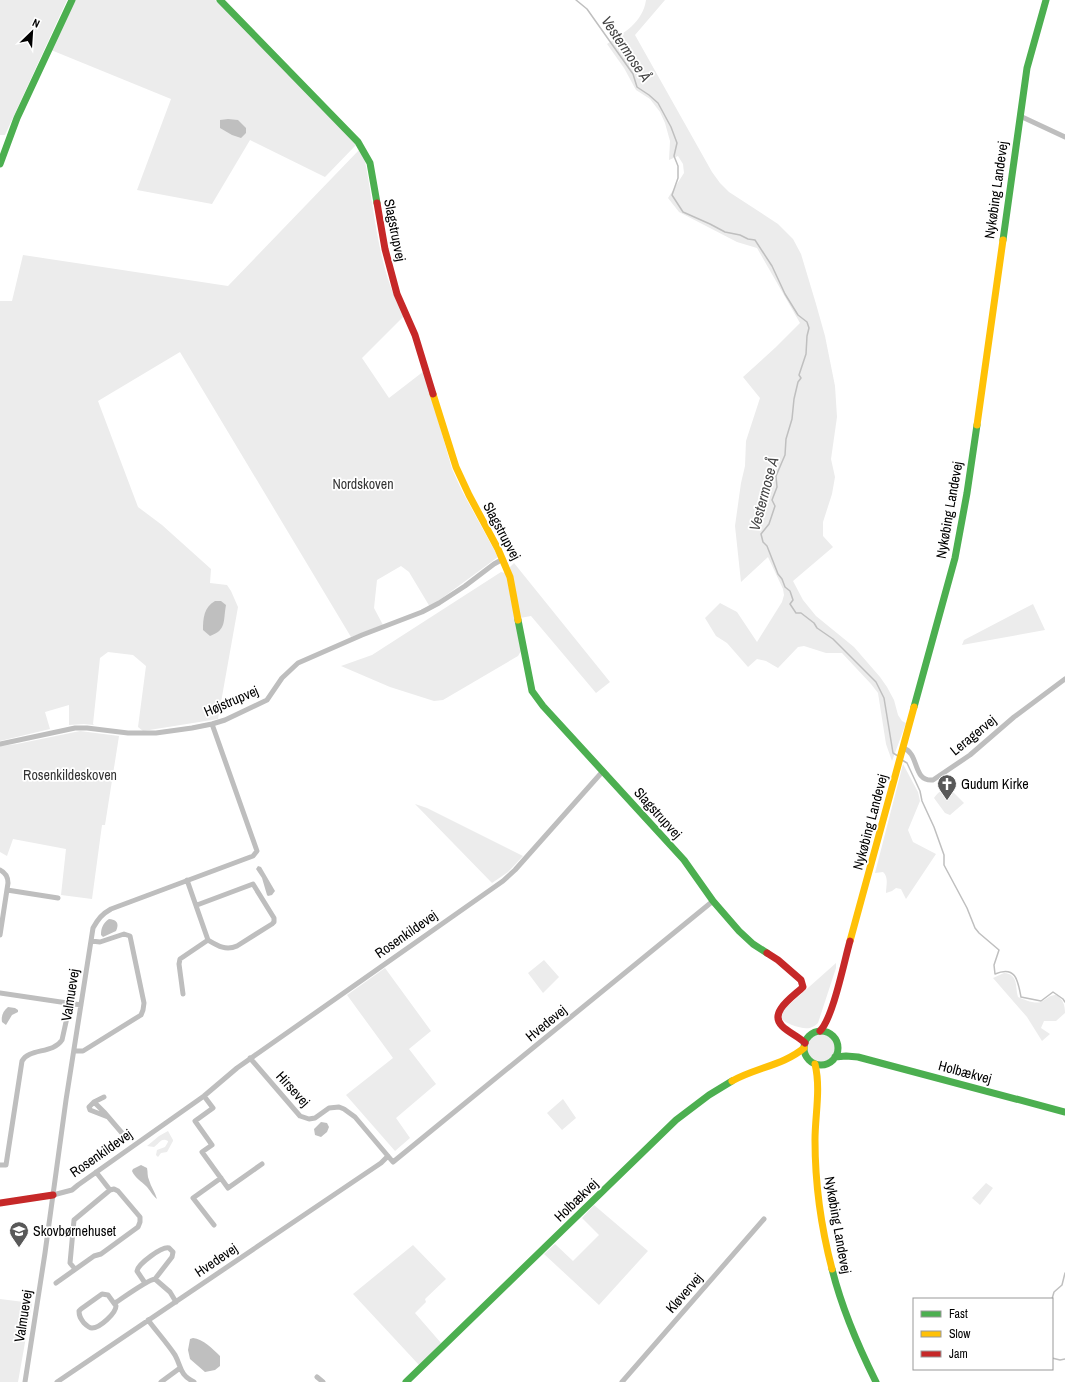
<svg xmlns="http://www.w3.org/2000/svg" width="1065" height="1382" viewBox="0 0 1065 1382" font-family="'Archivo Narrow',sans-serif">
	<rect width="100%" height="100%" fill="#fff"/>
	<path fill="#ececec" d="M0 0H67L5 135H0Z
		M75 0H215L356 145 325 177 250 140 212 204 137 190 171 99 51 50Z
		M646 0H665L635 35 712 172 720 183 729 192 778 224 793 239 801 254 816 304 825 336 835 386 837 417 831 459 835 477 832 494 823 522V536L833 547 793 581 803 600 816 616 854 647 880 677 887 687 894 700 898 715 902 721 906 723 892 761 886 744 878 693 871 684 842 653H826L804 646 798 647 778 668 766 661 757 659 748 667 727 643 716 636 705 618 720 603 737 612 757 642 782 602 784 595 783 589 768 557 741 582 735 526 741 483 745 466 746 441 760 398 743 377 776 347 800 323 757 248 737 242 679 212 668 198 684 173 683 164 678 156 669 160 670 141 665 123 660 112 650 99 636 90 624 68 607 44C624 33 643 22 646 0Z
		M359 150 364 156C375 209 377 269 404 316L362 358 389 398 424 371 452 469 462 491 498 557 430 607 409 572 401 566 377 580 374 608 383 625 351 637 180 352 98 401 138 507 162 525 211 569 210 583 227 585 231 591 238 607 218 719 143 731 138 727 146 666 133 655 108 652 100 658 93 724 94 725 84 724 69 725V705L45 712 50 729 0 741V301H12L23 255 228 286Z
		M514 563 610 682 596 693 531 616 520 618 509 568Z
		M501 572 505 573 507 578 521 651 518 656 443 700 434 701 390 687 341 666 372 655Z
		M1033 604 1045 630 962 645 964 640Z
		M80 731 119 736 105 825H102L92 899 61 895 66 849 13 839 7 856 0 852V746L17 744Z
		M903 764 918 792 920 801 908 830 913 842 936 854 906 899 901 889 896 888 892 891 886 893C886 886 889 877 883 872L875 873Z
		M948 787 964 803 950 815 945 813 934 798C937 793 943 789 948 787Z
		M415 804 427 808 523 856 508 872 492 883Z
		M544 960 559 977 543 993 528 973Z
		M836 963V968L818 1023C816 1025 813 1027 810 1028 804 1030 782 1023 781 1017 780 1014 781 1014 782 1011Z
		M385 968 431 1031 409 1049 436 1084 396 1118 410 1138 395 1151 346 1095 393 1058 347 995Z
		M1004 973C1019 974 1015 988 1018 997 1025 1000 1034 1004 1041 1002 1047 999 1049 995 1056 995 1063 999 1065 1005 1065 1013L1056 1021H1044L1041 1028 1050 1034 1042 1041 1027 1017 993 978Z
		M807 1048a14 14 0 1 1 28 0a14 14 0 1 1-28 0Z
		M563 1099 576 1118 562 1130 547 1113Z
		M168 1131 173 1140V1141L167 1152 161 1153 158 1157 156 1155 157 1150 165 1147 168 1142V1141C161 1137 159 1144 154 1147L147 1146 159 1136Z
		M986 1183 993 1188 980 1205 972 1198Z
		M594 1205 648 1251 599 1305 544 1254 555 1244 573 1261 599 1235 582 1218Z
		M413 1245 446 1279 425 1299 426 1302 415 1313 441 1343 419 1365 353 1294Z
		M0 1299 32 1303 18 1382H0Z"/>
	<path fill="#bfbfbf" d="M228 119 238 120 246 128V133L241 138 232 135 220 128V120Z
		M215 601H221L226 605C223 621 227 630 210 636L203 630C203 618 204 607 215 601Z
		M258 866 261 867 275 891 272 895 268 896 267 895 262 878 256 869Z
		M109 919C118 920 119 924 116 931L103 937 101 935C101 928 103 923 109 919Z
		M8 1007 15 1008 18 1010V1012L12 1015 6 1025 2 1022C1 1016 3 1011 8 1007Z
		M321 1122 327 1123 329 1127 327 1132 321 1137 315 1135 314 1129Z
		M141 1165 147 1168C148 1172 147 1176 149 1180 151 1187 155 1192 157 1199 152 1195 150 1190 146 1186 141 1181 135 1178 132 1171L133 1169Z
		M193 1338C203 1339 213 1349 220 1356V1366L215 1370 205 1372 190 1359 188 1350 190 1339Z"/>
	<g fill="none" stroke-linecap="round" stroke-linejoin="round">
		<path stroke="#bfbfbf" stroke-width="1.5" d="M576 0 587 9 633 74 637 87 649 95 658 103 671 127 677 143 674 156 678 166V178L672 195 683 212 710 224 725 232 740 235 748 239 755 240 772 266 785 294 798 315 807 322 809 328 807 336 806 354 799 375 801 378 798 382 794 399 792 419 786 439 785 455 776 476 777 487 772 500 775 506 769 524 761 534 763 542 767 546 778 574 782 579 785 587 790 591 793 600 790 604 796 613H801L814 623 817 628 833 639 876 682 884 698 893 753 898 756
			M902 760 907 763 920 791 922 801 934 827 944 855V865L967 908 975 928 979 933 999 950 994 965 995 974C1016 965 1018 981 1021 997L1041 1001 1053 992 1063 999 1065 1002
			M1052 1299 1054 1292 1062 1285 1065 1273
			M1052 1358 1060 1360 1065 1359"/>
		<path stroke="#bebebe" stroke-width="5" d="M1020 116 1065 137
			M0 744 75 728H87L128 733H156L192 728 212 724 225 720 267 700 282 678 298 663 362 635 422 612 439 603 465 586 494 564 503 559
			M903 748C920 753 912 782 933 780L970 755 1014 717 1065 679
			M0 870C6 873 8 877 8 883L0 935
			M7 890 58 898
			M197 905 253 884 274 918V922L272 924 237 946C226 951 218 946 208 940
			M0 993 81 1005
			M183 994 179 964 180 959 208 940 187 880
			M74 1051H83L141 1015 143 1010 144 1003 130 936 124 934 100 942 91 941
			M250 1058 300 1116 309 1119 315 1118 329 1108 339 1107 344 1109 355 1117 393 1162 713 901
			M204 1096 213 1108 195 1121 212 1145 202 1152 228 1188 262 1164
			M104 1097 94 1102 104 1112 122 1133
			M94 1102 89 1107 90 1110 108 1117
			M0 1165H6L22 1061C29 1048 53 1054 62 1040L70 1004
			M53 1195 72 1190 78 1185 204 1096 237 1068 503 881 515 870 603 771
			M214 1225 193 1198 221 1178
			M75 1269 70 1263 74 1220 110 1190
			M155 1279 170 1292 176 1302
			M56 1283 94 1256 101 1254 138 1227 140 1222V1217L118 1191 114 1189 110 1190 96 1172
			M102 1294 108 1295 116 1306C116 1313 100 1328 92 1328 89 1328 86 1325 84 1323 81 1319 79 1317 79 1311L81 1309Z
			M115 1303C123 1298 147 1280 155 1279L172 1257 173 1252 169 1248C162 1246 138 1264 137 1271L145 1283
			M148 1320C157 1332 167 1343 175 1355 182 1368 179 1374 194 1382
			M317 1377 323 1382
			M25 1382 45 1253 66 1100 93 928C98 919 102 914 111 909L253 856 257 851 212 724
			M57 1382 381 1163 388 1156
			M161 1382 180 1368
			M622 1382 764 1219"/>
		<path stroke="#4caf50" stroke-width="7" d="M220 0 358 142 370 163 377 203
			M0 164 17 118 72 0
			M1003 240 1027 68 1046 0
			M518 620 532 691 543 706 684 860 713 901 739 931 753 944 767 953
			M914 707 955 558 967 493 977 425
			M804 1048a17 17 0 1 1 34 0a17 17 0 1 1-34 0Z
			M835 1057 846 1056 858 1057 1065 1112
			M832 1269C842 1309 858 1346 876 1382
			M406 1382 676 1120 709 1095 732 1081"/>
		<path stroke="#ffc107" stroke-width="7" d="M433 394 456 467 469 495 498 549 510 577 518 620
			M977 425 1003 240
			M850 941 914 707
			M815 1064C821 1089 815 1115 815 1140 815 1184 821 1227 832 1269
			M732 1081C755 1068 784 1065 804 1048"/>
		<path stroke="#c62828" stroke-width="7" d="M377 203 385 249 397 294 415 335 433 394
			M767 953 778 960 801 980 803 987C794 996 768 1012 782 1026 789 1033 798 1036 805 1043
			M820 1031C833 1018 844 962 850 941
			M0 1203 53 1195"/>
	</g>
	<defs>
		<symbol id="church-pin" viewBox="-11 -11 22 30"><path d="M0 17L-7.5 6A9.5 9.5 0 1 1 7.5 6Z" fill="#595959" stroke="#fff"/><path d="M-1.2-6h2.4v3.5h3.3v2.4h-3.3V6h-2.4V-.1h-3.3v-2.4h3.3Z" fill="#fff"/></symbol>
		<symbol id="school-pin" viewBox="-11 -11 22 30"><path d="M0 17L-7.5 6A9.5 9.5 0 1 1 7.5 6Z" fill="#595959" stroke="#fff"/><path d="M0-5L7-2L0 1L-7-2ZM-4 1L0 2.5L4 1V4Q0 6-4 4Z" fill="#fff"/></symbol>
	</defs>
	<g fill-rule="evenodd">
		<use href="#church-pin" x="936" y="773" width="22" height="30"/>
		<use href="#school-pin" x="8" y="1220" width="22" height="30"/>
	</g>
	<g text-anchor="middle" stroke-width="3.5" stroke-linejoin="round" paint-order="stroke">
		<g font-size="14" fill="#000" stroke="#fff">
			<text transform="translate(996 190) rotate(-82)" y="5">Nykøbing Landevej</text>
			<text transform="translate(395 230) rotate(79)" y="5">Slagstrupvej</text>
			<text transform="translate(949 510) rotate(-80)" y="5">Nykøbing Landevej</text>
			<text transform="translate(502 531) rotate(62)" y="5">Slagstrupvej</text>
			<text transform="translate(231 701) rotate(-23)" y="5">Højstrupvej</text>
			<text transform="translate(973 735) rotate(-39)" y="5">Leragervej</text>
			<text transform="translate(658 813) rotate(48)" y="5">Slagstrupvej</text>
			<text transform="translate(870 822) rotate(-75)" y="5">Nykøbing Landevej</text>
			<text transform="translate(406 934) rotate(-35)" y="5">Rosenkildevej</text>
			<text transform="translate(70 995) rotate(-81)" y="5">Valmuevej</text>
			<text transform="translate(546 1023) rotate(-39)" y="5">Hvedevej</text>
			<text transform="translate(965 1072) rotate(15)" y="5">Holbækvej</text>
			<text transform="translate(293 1089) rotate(48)" y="5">Hirsevej</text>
			<text transform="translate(101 1153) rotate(-35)" y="5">Rosenkildevej</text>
			<text transform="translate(576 1200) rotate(-44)" y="5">Holbækvej</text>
			<text transform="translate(838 1225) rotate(80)" y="5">Nykøbing Landevej</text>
			<text transform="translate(216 1260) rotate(-34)" y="5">Hvedevej</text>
			<text transform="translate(684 1293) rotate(-49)" y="5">Kløvervej</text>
			<text transform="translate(23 1316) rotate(-81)" y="5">Valmuevej</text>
		</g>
		<g font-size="14" fill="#333" stroke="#fff">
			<text x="363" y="489">Nordskoven</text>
			<text x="70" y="780">Rosenkildeskoven</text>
		</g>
		<g font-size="14" fill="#000" stroke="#fff" text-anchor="start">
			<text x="961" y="789">Gudum Kirke</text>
			<text x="33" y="1236">Skovbørnehuset</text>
		</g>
		<g font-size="15" font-style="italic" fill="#444" stroke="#fff">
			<text transform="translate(626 49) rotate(56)" y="5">Vestermose Å</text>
			<text transform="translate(764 494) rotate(-75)" y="5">Vestermose Å</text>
		</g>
	</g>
	<rect x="913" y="1298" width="140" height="72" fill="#ffffff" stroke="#999999"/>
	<rect x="921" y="1311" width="20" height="6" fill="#4caf50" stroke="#999999"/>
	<text x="949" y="1318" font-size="12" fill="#000000">Fast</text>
	<rect x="921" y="1331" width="20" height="6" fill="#ffc107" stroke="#999999"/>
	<text x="949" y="1338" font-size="12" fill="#000000">Slow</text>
	<rect x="921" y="1351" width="20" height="6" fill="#c62828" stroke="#999999"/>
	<text x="949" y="1358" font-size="12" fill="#000000">Jam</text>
	<g transform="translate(32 32) rotate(25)" stroke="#ffffff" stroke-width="3" paint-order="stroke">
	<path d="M0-3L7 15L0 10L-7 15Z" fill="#000000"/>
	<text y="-6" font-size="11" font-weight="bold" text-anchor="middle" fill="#000000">N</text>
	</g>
</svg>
